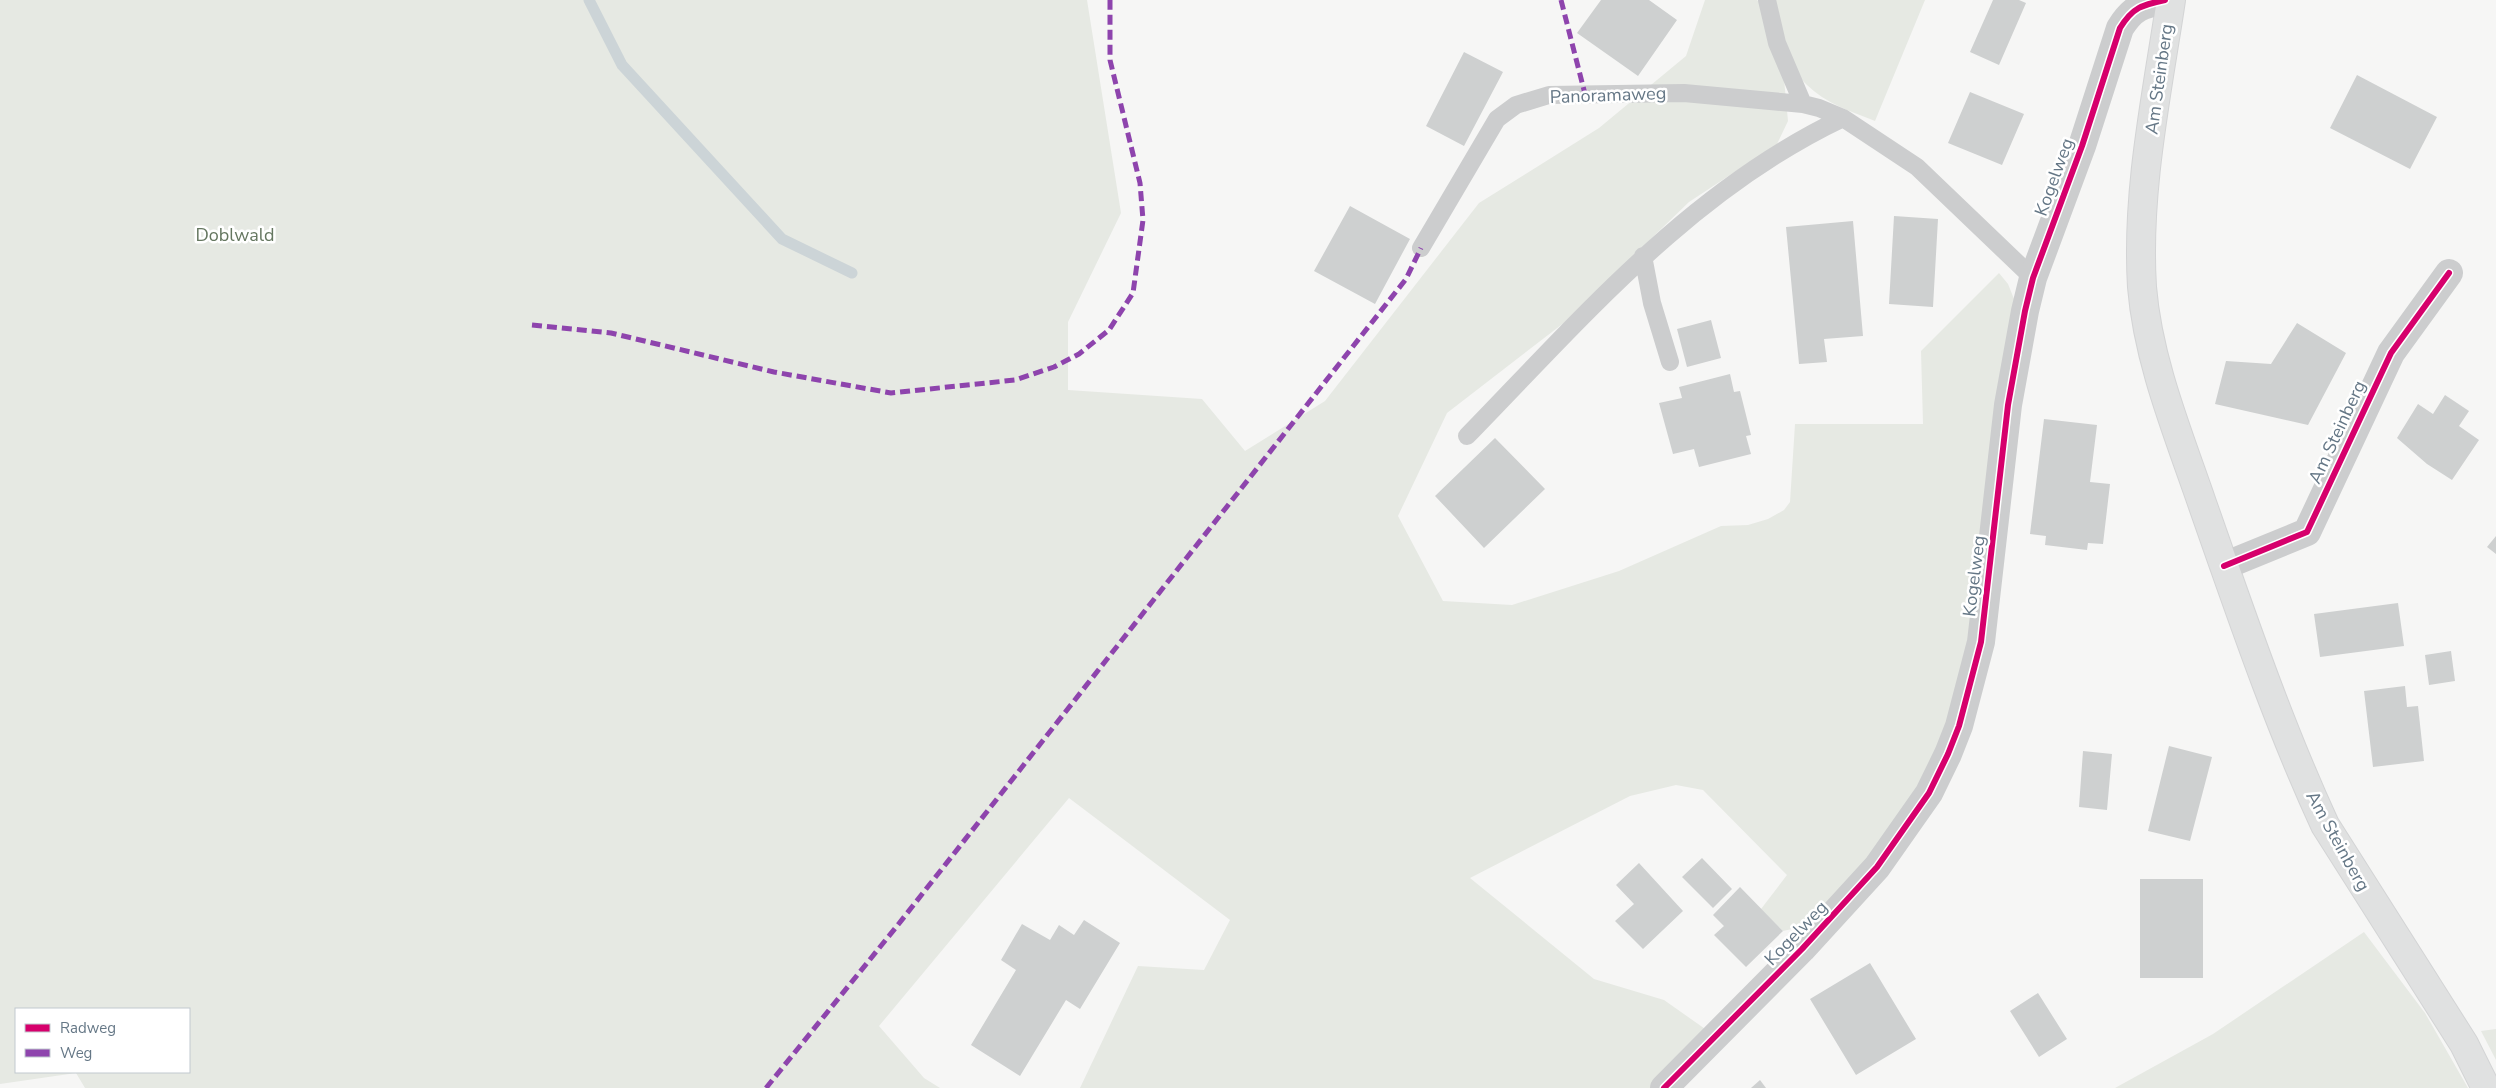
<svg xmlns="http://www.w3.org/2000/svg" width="2496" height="1088" viewBox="0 0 2496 1088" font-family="'Nunito Sans',sans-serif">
	<rect width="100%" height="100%" fill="#f6f6f5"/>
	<path fill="#e6e9e3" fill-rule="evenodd" d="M0 0H1087L1121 213 1068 322V390L1202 399 1245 451 1325 401 1479 203 1599 128 1686 56 1705 0H1757L1761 4 1784 79 1788 121 1777 144 1689 202 1565 322 1447 413 1398 516 1443 601 1512 605 1619 571 1721 526 1748 525 1768 519 1784 510 1790 502 1795 424H1923L1921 351 1999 273 2008 284 2014 299 1972 641 1951 723 1898 824 1814 924 1783 931 1761 909 1787 875 1703 790 1676 785 1630 796 1470 878 1594 979 1664 1000 1708 1031 1651 1088H1080L1138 966 1204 970 1230 920 1069 798 879 1026 924 1078 940 1088H85L76 1073 0 1084ZM16 1009H189V1072H16Z
		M1775 0H1925L1875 121C1852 112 1825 103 1807 85 1786 65 1781 27 1775 0Z
		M2364 932 2425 1013 2468 1088H2115L2213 1034Z
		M2496 1029V1060L2481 1031Z"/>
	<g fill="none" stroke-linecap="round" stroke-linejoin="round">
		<path stroke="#ccd4d7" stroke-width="11" d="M589 0 622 65 782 239 852 273"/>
	</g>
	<path fill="#ced0d0" d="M1601 0H1649L1677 20 1638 76 1577 33Z
		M1993 0H2019L2026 3 1999 65 1970 52Z
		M1464 52 1503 72 1464 146 1426 126Z
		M2357 75 2437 117 2410 169 2330 128Z
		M1970 92 2024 114 2002 165 1948 143Z
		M1350 206 1410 239 1375 304 1314 271Z
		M1894 216 1938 219 1933 307 1889 304Z
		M1853 221 1863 336 1824 339 1827 362 1799 364 1786 227Z
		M1711 320 1721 358 1687 367 1677 329Z
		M2297 323 2346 353 2308 425 2215 404 2226 361 2271 364Z
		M1730 374 1734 392 1740 391 1751 435 1746 436 1751 454 1699 467 1694 449 1673 454 1659 403 1682 398 1679 387Z
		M2445 395 2469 411 2459 426 2479 440 2452 480 2427 464 2397 438 2418 404 2433 414Z
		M2044 419 2097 425 2090 482 2110 484 2103 544 2088 543 2087 550 2045 545 2046 536 2030 534Z
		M1495 438 1545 489 1484 548 1435 496Z
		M2496 536V554L2487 547Z
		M2398 603 2404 646 2320 657 2314 614Z
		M2451 651 2455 681 2429 685 2425 655Z
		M2405 686 2407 707 2418 706 2424 761 2373 767 2364 691Z
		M2169 746 2212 757 2190 841 2148 831Z
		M2083 751 2112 754 2107 810 2079 807Z
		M1702 858 1732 889 1713 908 1682 877Z
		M1639 863 1683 911 1643 949 1615 921 1634 904 1616 885Z
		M2140 879H2203V978H2140Z
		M1740 887 1783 931 1746 967 1714 935 1724 926 1713 915Z
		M1084 920 1120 943 1080 1009 1066 1000 1020 1076 971 1045 1016 970 1001 960 1022 924 1050 940 1059 925 1074 935Z
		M1870 963 1916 1039 1856 1075 1810 999Z
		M2038 993 2067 1039 2039 1057 2010 1011Z
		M1760 1080 1766 1088H1751Z"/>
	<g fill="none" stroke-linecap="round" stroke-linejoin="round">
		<defs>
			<path id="secondary" d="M2171 0C2157 94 2136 191 2142 287 2148 361 2178 433 2202 503 2240 611 2277 721 2325 825L2464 1044 2486 1088"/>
		</defs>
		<use href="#secondary" stroke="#d3d4d5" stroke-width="30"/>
		<path stroke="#cccdce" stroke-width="18" d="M1767 0 1777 43 1803 104
			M1421 248 1497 119 1516 105 1549 95 1684 93 1803 104 1819 108 1843 118 1917 167 2033 278
			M1643 256 1652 303 1670 362
			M1467 436C1582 318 1691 190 1843 118"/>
		<path stroke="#cccdce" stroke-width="28" d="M2224 566 2307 532 2391 353 2449 273
			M1664 1088 1802 949 1877 867 1929 793 1948 754 1959 726 1981 642 2008 405 2025 311 2033 278 2082 146 2120 28C2133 7 2142 5 2165 0"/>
		<use href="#secondary" stroke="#e0e1e1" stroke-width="28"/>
		<path stroke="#8e44ad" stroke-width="5" stroke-dasharray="10 5" stroke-linecap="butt" d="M1561 0 1585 94
			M532 325 611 333 774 372 891 393 1015 380 1054 367 1079 354 1109 330 1133 293 1143 220 1140 183 1110 60V0
			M766 1088 897 926 1406 279 1421 248"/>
		<defs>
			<path id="cycleway" d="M2224 566 2307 532 2391 353 2449 273
				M1664 1088 1802 949 1877 867 1929 793 1948 754 1959 726 1981 642 2008 405 2025 311 2033 278 2082 146 2120 28C2133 7 2142 5 2165 0"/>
		</defs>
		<use href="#cycleway" stroke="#fff" stroke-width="9"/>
		<use href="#cycleway" stroke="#d6006c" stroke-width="6"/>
	</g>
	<g text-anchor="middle" stroke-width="5" stroke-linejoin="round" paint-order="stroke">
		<g font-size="18" fill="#657786" stroke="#fff">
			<text transform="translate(2159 79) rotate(-82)" y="6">Am Steinberg</text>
			<text transform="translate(1608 95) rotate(-2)" y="6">Panoramaweg</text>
			<text transform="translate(2054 177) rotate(-70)" y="6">Kogelweg</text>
			<text transform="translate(2337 432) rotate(-65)" y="6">Am Steinberg</text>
			<text transform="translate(1974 576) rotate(-83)" y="6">Kogelweg</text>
			<text transform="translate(2338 841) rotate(61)" y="6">Am Steinberg</text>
			<text transform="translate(1796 933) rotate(-46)" y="6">Kogelweg</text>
		</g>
		<g font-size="18" fill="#657760" stroke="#fff">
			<text x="235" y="241">Doblwald</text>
		</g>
	</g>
	<rect x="15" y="1008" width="175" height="65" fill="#ffffff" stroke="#c1c9cf"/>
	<rect x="25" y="1024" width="25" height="8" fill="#d6006c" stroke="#c1c9cf"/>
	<text x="60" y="1033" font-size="15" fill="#657786">Radweg</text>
	<rect x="25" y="1049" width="25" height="8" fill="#8e44ad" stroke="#c1c9cf"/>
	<text x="60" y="1058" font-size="15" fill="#657786">Weg</text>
</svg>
